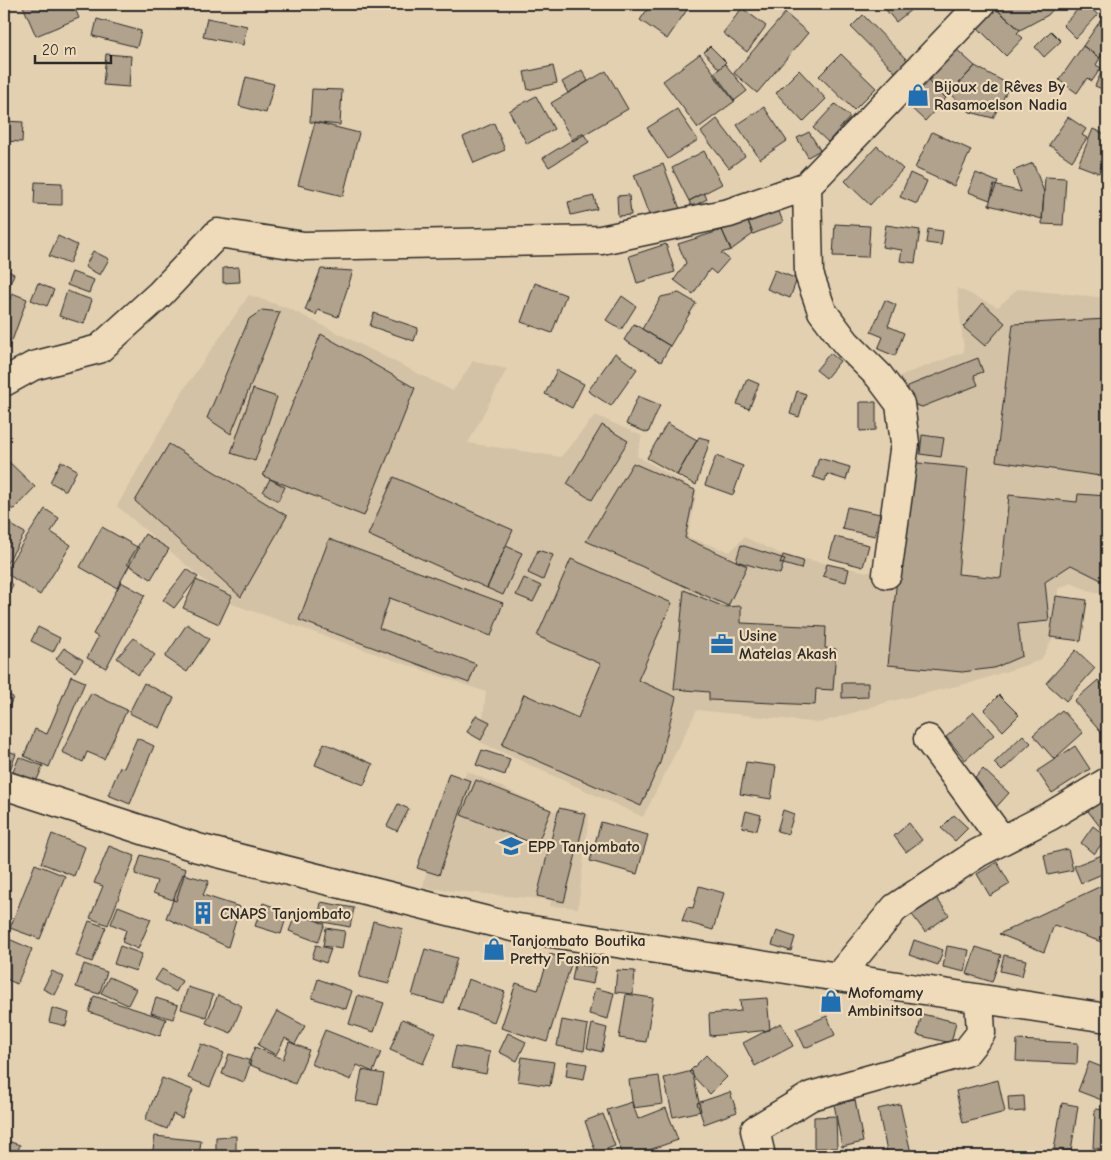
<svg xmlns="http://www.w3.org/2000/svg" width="1111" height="1160" viewBox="0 0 1111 1160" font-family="'Comic Neue',sans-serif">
	<rect width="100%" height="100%" fill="#e3d0b1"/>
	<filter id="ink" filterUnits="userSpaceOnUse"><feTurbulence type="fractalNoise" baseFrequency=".02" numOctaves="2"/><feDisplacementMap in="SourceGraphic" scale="10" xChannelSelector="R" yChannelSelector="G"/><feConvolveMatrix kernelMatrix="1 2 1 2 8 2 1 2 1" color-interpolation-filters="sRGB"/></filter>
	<g filter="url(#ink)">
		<path fill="#d4c2a6" d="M957 288 998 307 1018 289 1107 298V594L1093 592 1071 583 1058 589 1054 636 1041 660 974 682 888 702 819 723 697 710 643 817 480 742 486 692 232 604 117 506 182 392 249 295 290 309 453 391 473 361 507 369 468 443 561 457 595 415 642 436 637 456 697 490 688 537 730 552 744 537 781 554 882 575 898 446 894 378 964 352Z
			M467 771 561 814H589L578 908 550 906 551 900 423 888 425 877Z"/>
		<path fill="#b0a28c" stroke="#2b2b2b" d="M22 4H73L79 18 36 36Z
			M651 4H691L667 39 640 20Z
			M894 4H918L896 22 886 10Z
			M995 4H1058L1048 15 1020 30 993 6Z
			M1083 4H1087L1098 15 1076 38 1063 25Z
			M993 6 1020 30 1017 33 1023 38 1006 56 975 25Z
			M742 8 766 26 747 52 723 33Z
			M1107 11V48L1100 58 1083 46Z
			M785 13 808 33 757 93 734 73Z
			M863 15 910 63 898 75 851 27Z
			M207 18 247 26 243 45 203 37Z
			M97 19 141 31 137 47 93 36Z
			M1051 31 1061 41 1044 57 1035 47Z
			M710 46 726 62 719 69 704 52Z
			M1083 46 1100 58 1096 65 1101 68 1092 81 1087 78 1077 93 1059 80Z
			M956 49 975 66 946 98 927 80Z
			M106 54 131 56 129 87 103 85Z
			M700 54 735 101 698 128 663 81Z
			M841 54 876 88 854 110 819 76Z
			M1106 62H1107V91L1095 86Z
			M725 64 747 91 734 101 713 74Z
			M553 66 557 83 528 90 524 72Z
			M975 66 1010 85 993 118 970 112 950 93Z
			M582 70 588 81 568 93 562 82Z
			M799 70 826 99 803 122 776 93Z
			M606 71 628 109 573 141 551 103Z
			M246 77 274 84 266 113 239 106Z
			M927 80 946 98 925 121 906 103Z
			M312 89 342 90 340 125 310 122Z
			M536 96 554 129 527 144 509 111Z
			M835 104 850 117 828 142 813 128Z
			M764 107 787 141 760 159 737 125Z
			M677 109 698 140 668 159 647 128Z
			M1068 117 1086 129 1082 135 1087 138 1072 161 1049 145Z
			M717 119 745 156 729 168 701 132Z
			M5 121 23 122 22 142 4 141Z
			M315 122 359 133 343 196 298 185Z
			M494 123 505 150 474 163 463 137Z
			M1093 129 1107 135V151L1099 173 1078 165Z
			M809 132 820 150 808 157 797 138Z
			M932 132 971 150 954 186 915 168Z
			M583 133 589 142 549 167 543 158Z
			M877 146 903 169 870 205 845 181Z
			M704 151 722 184 689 201 672 168Z
			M1033 163 1044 192 1042 219 989 205 994 185 1021 192 1013 171Z
			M663 164 680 209 651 220 634 175Z
			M910 173 927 181 917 204 900 197Z
			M976 173 998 182 990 200 968 192Z
			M1045 177 1066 178 1063 225 1042 224Z
			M35 182 62 183V205L34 204Z
			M704 193 707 199 692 207 689 201Z
			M629 195 631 215 618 216 617 196Z
			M594 196 597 209 571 215 568 202Z
			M778 209 783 222 753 234 748 221Z
			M748 221 753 234 731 250 722 230Z
			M835 224 870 226 868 257 833 256Z
			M886 225 920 230 915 263 900 261 902 250 882 247Z
			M928 229 943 231 941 245 926 243Z
			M722 230 731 250 721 253 729 259 716 274 710 269 693 294 674 280 686 263 678 244Z
			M58 236 77 245 69 264 49 256Z
			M666 244 675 272 637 283 629 256Z
			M93 251 109 259 100 275 85 267Z
			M239 267 240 282 223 283V268Z
			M4 269 14 274 4 299Z
			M321 269 353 271 338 317 318 310 316 315 305 310Z
			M775 270 797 279 790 298 767 289Z
			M72 272 94 280 89 293 67 285Z
			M38 283 54 290 47 306 31 300Z
			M535 283 566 295 552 333 521 322Z
			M67 291 92 300 84 324 59 316Z
			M12 293 27 299 12 341 4 338V316Z
			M679 293 696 303 670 346 642 329 661 297Z
			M622 296 636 306 621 330 606 320Z
			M885 300 896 305 888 326 904 333 895 356 878 349 883 337 871 332Z
			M983 303 1005 323 985 346 963 327Z
			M262 310 280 312 231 434 207 418 249 319Z
			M374 313 418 328 414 341 370 326Z
			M1107 319V477L996 461 1013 324Z
			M634 324 670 346 661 362 624 340Z
			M321 334 415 388 364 516 263 476Z
			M615 353 637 369 611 406 588 391Z
			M830 353 840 361 826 378 816 370Z
			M978 358 983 372 974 375 978 385 922 407 907 402 908 386Z
			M557 370 584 384 572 408 545 394Z
			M747 379 759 384 749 409 737 404Z
			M253 389 277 397 255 461 231 453Z
			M797 391 806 394 799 417 790 414Z
			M638 396 660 405 648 433 626 424Z
			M860 402H876V430L860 431Z
			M667 423 697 440 677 475 647 458Z
			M602 425 628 441 592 500 567 484Z
			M922 435 944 438 941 457 920 454Z
			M699 437 710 440 696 485 677 475Z
			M169 444 287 516 241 597 135 501Z
			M716 456 743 466 733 495 705 485Z
			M5 458 35 487 13 510 4 501Z
			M819 458 850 467 846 480 827 474 825 481 813 477Z
			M61 461 77 470 66 491 50 482Z
			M909 462 968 468 958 574 1001 578 1009 495 1077 502 1078 494 1107 496V583L1071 565 1045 582 1049 621 1018 624 1022 656 994 668 962 672 888 665Z
			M633 463 695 490 685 538 747 566 728 606 586 541Z
			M394 477 513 530 487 588 368 535Z
			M270 479 285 487 278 501 263 492Z
			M847 507 880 514 875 536 842 529Z
			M45 509 59 518 51 532 71 545 40 595 4 572Z
			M8 523 25 533 4 568V529Z
			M102 527 139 548 117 588 80 567Z
			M145 534 169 549 151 579 127 564Z
			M835 537 869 545 863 567 829 558Z
			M329 539 503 603 491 636 390 598 379 628 476 664 469 683 299 620Z
			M741 545 785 559 780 574 736 561Z
			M506 546 522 553 503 595 487 588Z
			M538 550 553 555 543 580 528 573Z
			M783 555 803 561 801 569 780 563Z
			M571 559 672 603 638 680 676 697 660 763 641 806 502 745 524 694 578 718 601 664 537 636Z
			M827 564 849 569 846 582 823 576Z
			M187 569 198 577 174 608 163 600Z
			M524 578 541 586 533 602 516 595Z
			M4 579 13 585 4 600Z
			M196 580 232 596 219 624 183 608Z
			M121 582 145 595 106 668 87 658 98 637 93 634Z
			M684 590 724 607 741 606V623L826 627 825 648 836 649 833 690 816 689 815 705 709 700V692L674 689Z
			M1056 596 1087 600 1081 641 1050 637Z
			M187 624 209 639 187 672 165 657Z
			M38 627 60 638 53 652 31 641Z
			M134 638 155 655 138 675 117 658Z
			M64 648 83 660 75 672 56 659Z
			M1076 650 1095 668 1066 701 1046 683Z
			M71 676 85 682 49 767 24 756 35 729 47 734Z
			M1098 680 1107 691V733L1104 736 1074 701Z
			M144 683 174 698 160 728 129 713Z
			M842 683H868V697L842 698Z
			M4 693 13 697 4 720Z
			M91 693 127 710 104 759 87 752 83 762 62 752Z
			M999 695 1019 715 1003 731 984 710Z
			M1062 710 1083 733 1054 759 1033 735Z
			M974 712 994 735 965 760 946 737Z
			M476 715 490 722 481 740 467 732Z
			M1023 735 1031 743 1002 771 994 763Z
			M1107 737V748L1102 742Z
			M137 738 154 746 130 804 108 795 120 767 124 768Z
			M324 743 373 764 364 785 315 765Z
			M1075 746 1090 769 1052 793 1037 771Z
			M4 749 16 754 10 770 4 768Z
			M482 750 510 759 505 775 476 765Z
			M19 757 43 766 36 782 13 772Z
			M746 762 776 766 771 799 740 794Z
			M983 769 1009 793 991 813 965 789Z
			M449 773 471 781 439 875 417 868Z
			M476 780 551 810 537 845 461 815Z
			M1107 785V823L1101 828 1078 798Z
			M398 804 409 809 397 831 387 826Z
			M559 808 586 814 564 902 537 896Z
			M783 810 794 814 788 834 777 831Z
			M746 811 761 815 757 830 742 827Z
			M954 815 968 828 955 841 941 828Z
			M601 822 648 835 637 874 590 861Z
			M909 823 922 840 906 852 894 836Z
			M1093 826 1107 837 1094 854 1081 843Z
			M52 834 85 847 74 876 41 863Z
			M109 846 135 856 108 925 90 918 103 886 94 883Z
			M1068 849 1073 870 1048 875 1044 855Z
			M1107 853V872L1081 883 1074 866Z
			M141 855 186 869 176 901 153 893 157 881 135 874Z
			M997 862 1010 884 990 896 977 874Z
			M35 864 65 876 40 939 10 928Z
			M183 874 209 881 203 895 240 907 228 947 166 918Z
			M699 886 724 893 713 930 682 921 687 907 693 908Z
			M1101 886 1107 889V944L1054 925 1044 952 999 934Z
			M934 895 949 915 925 932 910 912Z
			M321 902 354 908 350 927 318 921Z
			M263 903 288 912 281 934 255 926Z
			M118 906 151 919 138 949 122 942 126 930 111 924Z
			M296 913 325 924 318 942 289 931Z
			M89 921 106 927 92 962 76 956Z
			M373 921 403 929 389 984 359 977Z
			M326 928 345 931 342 949 323 946Z
			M777 931 795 937 791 951 772 945Z
			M4 937 32 949 17 984 4 978Z
			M914 940 943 950 938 965 909 955Z
			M316 945 331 949 326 963 312 958Z
			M120 946 142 954 136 971 114 964Z
			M947 946 969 950 965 972 943 967Z
			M976 947 1001 955 992 982 967 974Z
			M425 949 457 958 444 1004 412 995Z
			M550 954 572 961 547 1042 501 1028 516 983 538 990Z
			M1004 955 1026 960 1022 976 1000 971Z
			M84 964 107 972 99 994 76 987Z
			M575 964 596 967 593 984 572 980Z
			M162 969 182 981 176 992 155 980Z
			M617 970 635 971 633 994 615 992Z
			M52 971 64 977 55 995 43 989Z
			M109 977 136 989 128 1005 101 993Z
			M318 979 352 991 346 1009 312 998Z
			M468 979 505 992 494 1022 458 1009Z
			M188 987 213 995 206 1017 181 1009Z
			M595 988 614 993 608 1019 589 1014Z
			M626 994 653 998 646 1042 619 1038Z
			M218 995 242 1006 231 1033 206 1023Z
			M358 995 384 1003 374 1032 349 1024Z
			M94 996 166 1019 160 1036 89 1012Z
			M156 998 178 1005 173 1019 151 1013Z
			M767 998 770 1030 710 1036 709 1014 741 1011 740 1000Z
			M52 1008 69 1013 66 1026 49 1022Z
			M277 1011 305 1026 295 1044 285 1038 276 1055 258 1045Z
			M922 1014 956 1022 951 1043 917 1035Z
			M827 1016 835 1035 805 1048 796 1029Z
			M402 1019 436 1033 423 1064 390 1050Z
			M562 1020 588 1025 584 1051 557 1046Z
			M781 1023 793 1046 755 1066 743 1043Z
			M592 1024 607 1028 602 1052 587 1048Z
			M325 1030 381 1052 373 1072 357 1065 351 1080 311 1064Z
			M508 1033 526 1042 517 1061 499 1052Z
			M1017 1040 1078 1043 1077 1064 1016 1061Z
			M289 1042 309 1050 295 1084 248 1064 255 1047 283 1059Z
			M201 1044 224 1053 210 1087 188 1078Z
			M456 1046 490 1052 486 1074 451 1067Z
			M229 1054 251 1061 244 1082 222 1074Z
			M706 1055 727 1077 710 1094 689 1072Z
			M522 1057 554 1062 550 1086 518 1081Z
			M568 1061 587 1064 584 1079 566 1076Z
			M1089 1062 1107 1069V1102L1078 1091Z
			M362 1070 384 1074 378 1105 356 1101Z
			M692 1071 701 1111 673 1117 664 1078Z
			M659 1076 663 1104 633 1108 629 1080Z
			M162 1078 193 1090 182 1118 173 1114 167 1129 145 1120Z
			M998 1080 1005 1112 963 1123 956 1091Z
			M730 1092 737 1112 704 1124 697 1103Z
			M1024 1096 1025 1111 1009 1112 1008 1097Z
			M855 1100 863 1142 842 1147 834 1104Z
			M632 1102 638 1119 666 1108 678 1140 632 1156H623L607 1110Z
			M1062 1103 1078 1106 1071 1151 1054 1149Z
			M900 1104 911 1153 888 1156 878 1109Z
			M1095 1109 1107 1110V1149L1093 1148Z
			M603 1114 615 1146 596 1153 585 1121Z
			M836 1116 837 1148H814V1117Z
			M155 1136 201 1141 199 1156H152Z
			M236 1136V1156H216V1137Z
			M4 1140 20 1145 16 1156H4Z"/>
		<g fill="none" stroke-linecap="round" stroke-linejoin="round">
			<defs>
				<path id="minor" d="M807 186 809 274 822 311 846 343 879 376 900 404 905 443 887 574
					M4 382 33 366 99 349 160 294 218 233 304 246 601 240 729 213 807 186 981 4
					M928 739 1002 840
					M838 977 895 908 978 853 1050 816 1107 782
					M761 1156 755 1130 811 1096 966 1052 981 1033 979 999"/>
				<path id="major" d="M4 785 198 848 512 927 1107 1018"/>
			</defs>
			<use href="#minor" stroke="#2b2b2b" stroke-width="31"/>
			<use href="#major" stroke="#2b2b2b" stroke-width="31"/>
			<use href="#minor" stroke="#efdbb9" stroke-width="28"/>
			<use href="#major" stroke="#efdbb9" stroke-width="28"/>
		</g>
	</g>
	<defs>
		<symbol id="shop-bare" viewBox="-9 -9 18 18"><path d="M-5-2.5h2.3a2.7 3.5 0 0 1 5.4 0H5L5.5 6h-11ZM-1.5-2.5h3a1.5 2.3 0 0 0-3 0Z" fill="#1f6fb2" stroke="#efdbb9" stroke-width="2.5" paint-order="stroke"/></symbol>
		<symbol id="office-bare" viewBox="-9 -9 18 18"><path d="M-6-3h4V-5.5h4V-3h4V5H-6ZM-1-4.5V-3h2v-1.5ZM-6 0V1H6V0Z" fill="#1f6fb2" stroke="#efdbb9" stroke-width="2.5" paint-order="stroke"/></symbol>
		<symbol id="school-bare" viewBox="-9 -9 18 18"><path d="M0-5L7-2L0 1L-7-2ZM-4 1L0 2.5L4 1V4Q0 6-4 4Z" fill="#1f6fb2" stroke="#efdbb9" stroke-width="2.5" paint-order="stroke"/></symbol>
		<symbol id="building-bare" viewBox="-9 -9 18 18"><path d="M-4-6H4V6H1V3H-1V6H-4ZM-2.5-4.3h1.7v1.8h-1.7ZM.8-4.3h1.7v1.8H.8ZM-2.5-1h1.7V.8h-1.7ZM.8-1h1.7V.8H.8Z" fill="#1f6fb2" stroke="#efdbb9" stroke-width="2.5" paint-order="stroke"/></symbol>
	</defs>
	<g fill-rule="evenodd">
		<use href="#shop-bare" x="902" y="79" width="32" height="32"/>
		<use href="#office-bare" x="706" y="628" width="32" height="32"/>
		<use href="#school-bare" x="495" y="830" width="32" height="32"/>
		<use href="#building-bare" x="187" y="897" width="32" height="32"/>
		<use href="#shop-bare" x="478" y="933" width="32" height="32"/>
		<use href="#shop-bare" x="815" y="985" width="32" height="32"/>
	</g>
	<g text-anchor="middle" stroke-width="4.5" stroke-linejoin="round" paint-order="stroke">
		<g font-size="16" font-weight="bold" fill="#2b2b2b" stroke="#efdbb9" text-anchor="start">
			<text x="934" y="92">Bijoux de Rêves By<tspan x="934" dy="18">Rasamoelson Nadia</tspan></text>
			<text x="739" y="641">Usine<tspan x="739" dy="18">Matelas Akash</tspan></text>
			<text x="528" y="852">EPP Tanjombato</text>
			<text x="220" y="919">CNAPS Tanjombato</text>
			<text x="510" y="946">Tanjombato Boutika<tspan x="510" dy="18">Pretty Fashion</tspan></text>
			<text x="848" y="998">Mofomamy<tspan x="848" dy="18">Ambinitsoa</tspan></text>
		</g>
	</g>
	<rect width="1111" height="1160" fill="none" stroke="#efdbb9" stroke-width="20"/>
	<rect x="10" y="10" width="1091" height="1140" fill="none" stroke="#2b2b2b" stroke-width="2" filter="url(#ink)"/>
	<path d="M35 55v8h76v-8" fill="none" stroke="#2b2b2b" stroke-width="2.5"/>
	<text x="42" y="55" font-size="15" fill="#2b2b2b" stroke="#efdbb9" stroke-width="4" paint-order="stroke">20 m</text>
</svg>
